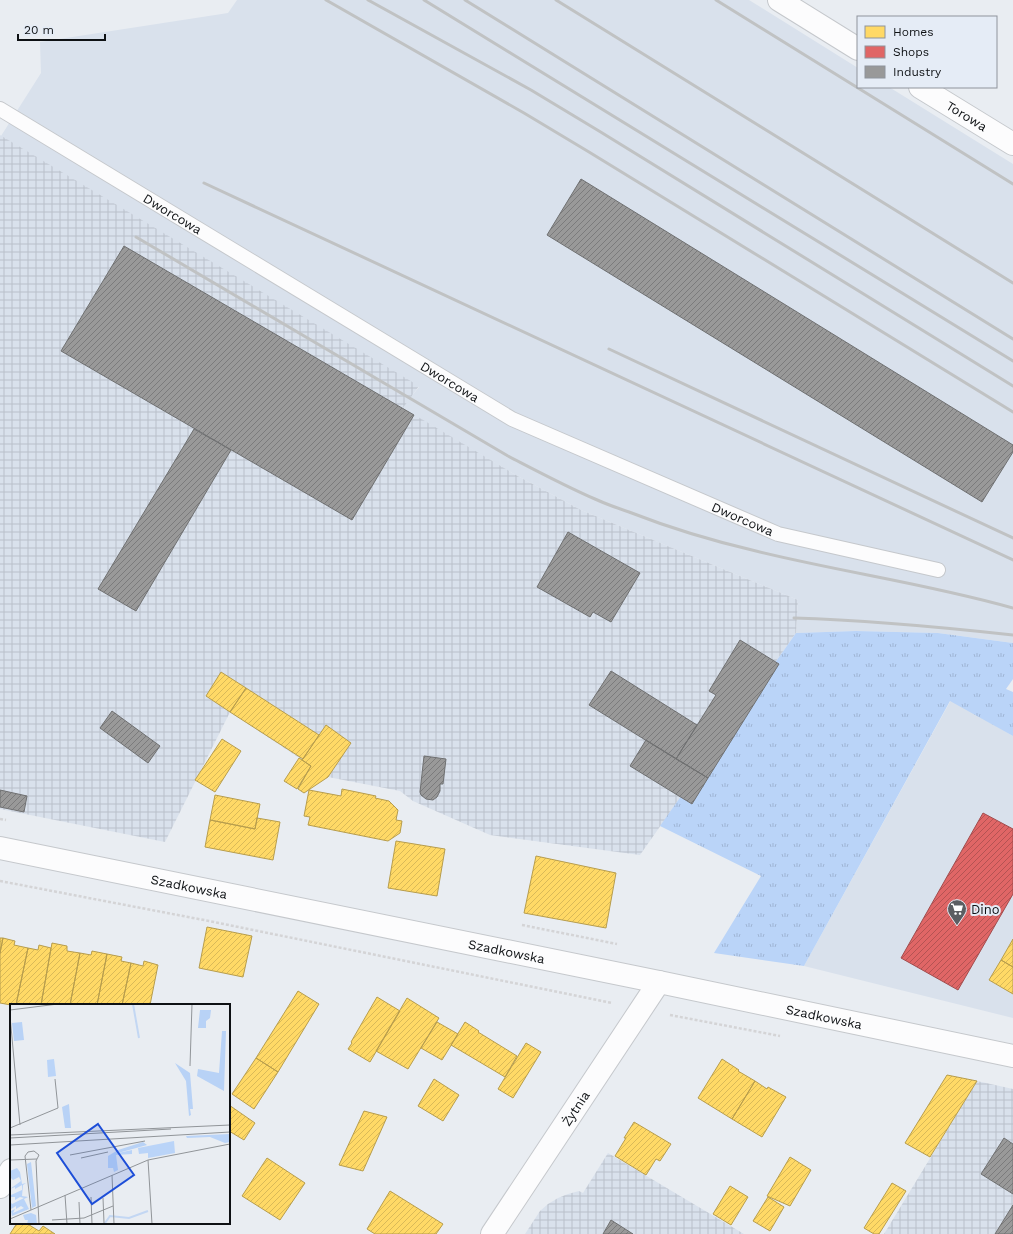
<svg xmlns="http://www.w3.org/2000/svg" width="1013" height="1234" viewBox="0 0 1013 1234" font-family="'Work Sans',sans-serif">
	<defs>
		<pattern id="industrial-grid" width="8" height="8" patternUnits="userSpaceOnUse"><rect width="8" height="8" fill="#d9e1ec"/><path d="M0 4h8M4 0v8" fill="none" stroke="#b9c0ca"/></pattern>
		<pattern id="grass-tufts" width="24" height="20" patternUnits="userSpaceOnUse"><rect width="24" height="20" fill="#bad4f8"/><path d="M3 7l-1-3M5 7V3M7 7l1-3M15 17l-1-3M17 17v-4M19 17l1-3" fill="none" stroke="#9fb5d4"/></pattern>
		<pattern id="homes-hatch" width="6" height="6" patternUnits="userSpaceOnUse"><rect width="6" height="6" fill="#ffd966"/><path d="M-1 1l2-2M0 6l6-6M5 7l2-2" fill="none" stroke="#d9b958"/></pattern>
		<pattern id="shops-hatch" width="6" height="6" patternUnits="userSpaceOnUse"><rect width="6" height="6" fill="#e06666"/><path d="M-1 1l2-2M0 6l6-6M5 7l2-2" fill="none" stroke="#b45353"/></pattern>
		<pattern id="industry-hatch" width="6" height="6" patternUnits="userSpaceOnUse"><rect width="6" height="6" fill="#999"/><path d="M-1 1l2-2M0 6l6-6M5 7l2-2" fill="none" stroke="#7b7b7c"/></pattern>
	</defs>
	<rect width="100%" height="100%" fill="#e9edf2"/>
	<path fill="#d9e1ec" d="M237 0H749L858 68V87H889L1013 164V643L938 633 856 631 796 633 798 600 581 510 514 474 402 408 419 387 140 220 1 136 41 73 40 42 228 13Z
		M951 700 1013 736V1018L804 966Z"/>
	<path fill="url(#industrial-grid)" d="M0 135 419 386 403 408 514 474 581 510 798 600 796 633 640 855 490 835 413 801 400 791 328 777 230 712 165 842 0 809Z
		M977 1081 1013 1089V1234H884Z
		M608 1153 744 1234H525L540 1211 548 1204 558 1198 568 1194 579 1191 583 1193Z"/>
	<path fill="url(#grass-tufts)" d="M856 631 938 633 1013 643V679L1006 689 1013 692V736L950 701 804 966 714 953 761 876 660 826 796 633Z"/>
	<path fill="url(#homes-hatch)" stroke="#b79d4d" d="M221 672 246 688 230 712 206 696Z
		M246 688 319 735 303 759 230 712Z
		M326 725 351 743 328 777 304 793 298 789 311 766 302 760Z
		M222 739 241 751 215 792 195 780Z
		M299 758 311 766 297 789 284 781Z
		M342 789 376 796 375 798 389 801 398 810 396 820 402 821 400 833 388 841 308 825 310 817 304 816 309 790 341 796Z
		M215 795 260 804 255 829 210 820Z
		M257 818 280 822 273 860 205 847 210 820 255 829Z
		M396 841 445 849 437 896 388 888Z
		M536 856 616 873 606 928 524 913Z
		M207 927 252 936 243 977 199 968Z
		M0 938H3L0 953Z
		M3 938 15 941 14 945 28 948 16 1005H11L0 1003V953Z
		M1013 939V967L1001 960Z
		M52 943 67 946V951L80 953 70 1005H41Z
		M39 945 51 948 41 1005H16L28 948 38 950Z
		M92 951 107 954 97 1005H70L80 953 91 955Z
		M107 954 122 957 121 961 131 963 122 1005H97Z
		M1001 960 1013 967V994L989 980Z
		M144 961 158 965 150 1005H122L131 963 143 966Z
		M298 991 319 1004 278 1072 256 1058Z
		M377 997 400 1011 370 1062 348 1049 352 1043 351 1042Z
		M407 998 439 1018 408 1069 376 1051Z
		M437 1022 458 1034 442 1060 421 1048Z
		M465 1022 479 1031 478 1032 517 1056 505 1077 451 1045Z
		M526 1043 541 1052 513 1098 498 1089Z
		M256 1058 278 1072 254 1109 232 1094Z
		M722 1059 739 1070 738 1071 755 1081 732 1119 698 1098Z
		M947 1075 977 1081 930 1157 905 1143Z
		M434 1079 459 1095 443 1121 418 1106Z
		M755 1081 767 1089 768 1087 786 1097 762 1137 732 1119Z
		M229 1105 255 1123 244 1140 229 1131Z
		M364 1111 387 1117 363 1171 339 1165Z
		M634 1122 671 1144 660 1161 656 1159 646 1175 615 1156 626 1138H624Z
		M790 1157 811 1170 790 1206 767 1196Z
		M267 1158 305 1183 280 1220 242 1196Z
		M892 1183 906 1191 879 1234H874L864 1228Z
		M730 1186 748 1197 731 1225 713 1214Z
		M390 1191 443 1224 436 1234H375L367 1229Z
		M768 1197 784 1207 770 1231 753 1221Z
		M17 1223H26L39 1231 43 1226 55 1234H10Z"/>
	<path fill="url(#shops-hatch)" stroke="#a14c4d" d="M983 813 1013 829V894L958 990 901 958Z"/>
	<path fill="url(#industry-hatch)" stroke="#6f7071" d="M581 179 1013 445V452L982 502 547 235Z
		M124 246 414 415 352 520 61 351Z
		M194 429 231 450 136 611 98 589Z
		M568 532 640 573 611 622 593 612 590 617 537 587Z
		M740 640 779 664 708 778 676 759 716 695 709 691Z
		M611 671 697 725 676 759 589 705Z
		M112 711 160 746 148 763 100 728Z
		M646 740 708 778 692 804 630 766Z
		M424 756 446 759 443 784H440V791L437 797 433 800 426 799 421 795 420 792Z
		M0 790 27 796 24 812 0 807Z
		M1004 1138 1013 1144V1194L981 1174Z
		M1013 1205V1234H995Z
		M611 1220 633 1234H603Z"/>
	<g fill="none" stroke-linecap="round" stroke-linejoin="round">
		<defs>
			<g id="service">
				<path id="s1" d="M0 109 512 419 778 534 938 570"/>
			</g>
			<g id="minor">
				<path d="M779 0 858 49"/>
				<path id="s2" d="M920 87 1013 144"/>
				<path d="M0 1187 11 1170"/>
				<path id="s3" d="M492 1234 659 982"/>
			</g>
			<g id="tertiary">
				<path id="s4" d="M0 848 659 982 1013 1056"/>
			</g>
		</defs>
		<use href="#service" stroke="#c5c8cc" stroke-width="16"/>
		<use href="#minor" stroke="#c5c8cc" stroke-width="24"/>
		<use href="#tertiary" stroke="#c5c8cc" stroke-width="24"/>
		<path stroke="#d4d4d6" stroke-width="2.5" stroke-dasharray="3 2" stroke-linecap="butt" d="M0 819 6 820
			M0 881 209 921 612 1003
			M522 925 617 944
			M670 1015 780 1036"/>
		<use href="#service" stroke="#fcfcfd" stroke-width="14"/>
		<use href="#minor" stroke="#fcfcfd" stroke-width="22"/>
		<use href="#tertiary" stroke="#fcfcfd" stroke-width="22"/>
		<path stroke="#c0c2c3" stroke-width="3" d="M326 0 524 113 589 152 1013 412
			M368 0 531 90 599 131 1013 386
			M424 0 1013 361
			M465 0 1013 339
			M556 0 1013 283
			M716 0 1013 184
			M204 183 1013 560
			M136 237 508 456C537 471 565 486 595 499 606 504 617 508 629 512 670 528 713 541 756 551 841 572 929 584 1013 608
			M609 349 1013 538
			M794 618C867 620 940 627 1013 635"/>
	</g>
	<defs>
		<symbol id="supermarket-pin" viewBox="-11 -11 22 30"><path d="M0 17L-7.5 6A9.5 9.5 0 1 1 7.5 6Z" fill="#5b5e62" stroke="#e5ecf6"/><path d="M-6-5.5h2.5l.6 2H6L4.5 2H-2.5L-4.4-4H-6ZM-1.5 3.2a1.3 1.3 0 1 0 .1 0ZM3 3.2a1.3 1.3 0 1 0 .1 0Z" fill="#fff"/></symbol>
	</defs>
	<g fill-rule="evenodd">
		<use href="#supermarket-pin" x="946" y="898" width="22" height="30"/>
	</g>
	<g text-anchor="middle" stroke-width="4" stroke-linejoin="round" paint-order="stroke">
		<g font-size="13" fill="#0e1114" stroke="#e5ecf6">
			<text dy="5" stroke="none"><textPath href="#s2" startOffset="55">Torowa</textPath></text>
			<text dy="5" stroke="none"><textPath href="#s1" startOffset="202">Dworcowa</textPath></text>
			<text dy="5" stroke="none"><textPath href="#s1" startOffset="526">Dworcowa</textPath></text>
			<text dy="5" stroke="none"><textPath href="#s1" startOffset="850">Dworcowa</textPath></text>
			<text dy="5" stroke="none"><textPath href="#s4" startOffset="193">Szadkowska</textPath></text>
			<text dy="5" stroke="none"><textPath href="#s4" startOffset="517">Szadkowska</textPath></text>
			<text dy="5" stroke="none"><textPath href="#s4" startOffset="841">Szadkowska</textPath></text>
			<text dy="5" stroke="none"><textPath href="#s3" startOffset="151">Żytnia</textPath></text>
		</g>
		<g font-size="13" fill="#0e1114" stroke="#e5ecf6" text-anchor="start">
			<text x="971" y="914">Dino</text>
		</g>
	</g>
	<g transform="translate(10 1004)">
		<rect width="220" height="220" fill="#e9edf2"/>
		<path d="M44 55 46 72 38 73 37 56ZM220 130V138L215 139 200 133 177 134 176 132ZM164 137 165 149 138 154V149L129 150 128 144ZM108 146V149L122 146V150L106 151 108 166 104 168 103 164H98V152ZM21 158 26 202 22 204 17 160ZM7 164 10 168 12 180 16 179 13 181 12 192 18 193 14 195 19 205 2 212 1 207 5 205 3 209 14 204 11 202 6 205V202L1 205 0 197 2 200 14 194 10 193 5 196V193H1L0 196V188L1 191 12 186V181L5 185V183L0 185 11 177 9 173 3 176 0 173V167ZM21 209 26 211 27 220H17L18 216H15L13 211Z" fill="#bad4f8"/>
		<path d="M190 6H201L200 14 196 17V24H188ZM12 18 14 36 4 37 2 19ZM212 27H216L214 87 187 72 188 65 209 69ZM165 59 180 69 183 105H180L181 111 179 112 176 77ZM59 100 61 124H55L52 103ZM133 138 137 141 108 149V146Z" fill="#b8d2f6"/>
		<path fill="none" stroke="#c3d7f3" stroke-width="2" d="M123 0 129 34M95 219 100 212 119 214 138 207"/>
		<path fill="none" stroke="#919599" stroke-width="1" d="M0 6 48 0M0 12 10 121M180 62 182 0M0 124 48 104 45 75M0 131 220 121M0 134 161 125M0 141 220 128M60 151 135 137M71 154 98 148M0 156 27 155M138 156 142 220M102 171 104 220M55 191 57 220M81 193 82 220M93 194 94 219M69 198 70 220M21 206 15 152 18 148 24 147 29 151 26 157 29 220M0 215 138 156 220 140M42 216 74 214 103 202"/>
		<path fill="#1d4ed8" fill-opacity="0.15" stroke="#1d4ed8" stroke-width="2" d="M88 120 124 171 82 200 47 149Z"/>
		<rect width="220" height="220" fill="none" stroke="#0e1114" stroke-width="2"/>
	</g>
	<rect x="857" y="16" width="140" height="72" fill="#e5ecf6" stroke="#8f949c"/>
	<rect x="865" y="26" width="20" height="12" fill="#ffd966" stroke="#8f949c"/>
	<text x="893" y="36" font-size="12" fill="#0e1114">Homes</text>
	<rect x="865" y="46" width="20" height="12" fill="#e06666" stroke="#8f949c"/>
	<text x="893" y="56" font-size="12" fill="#0e1114">Shops</text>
	<rect x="865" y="66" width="20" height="12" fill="#999999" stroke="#8f949c"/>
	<text x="893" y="76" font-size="12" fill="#0e1114">Industry</text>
	<path d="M18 34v6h87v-6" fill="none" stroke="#0e1114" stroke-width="2"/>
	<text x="24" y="34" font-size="12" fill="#0e1114" stroke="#e5ecf6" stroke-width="3" paint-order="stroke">20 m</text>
</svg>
